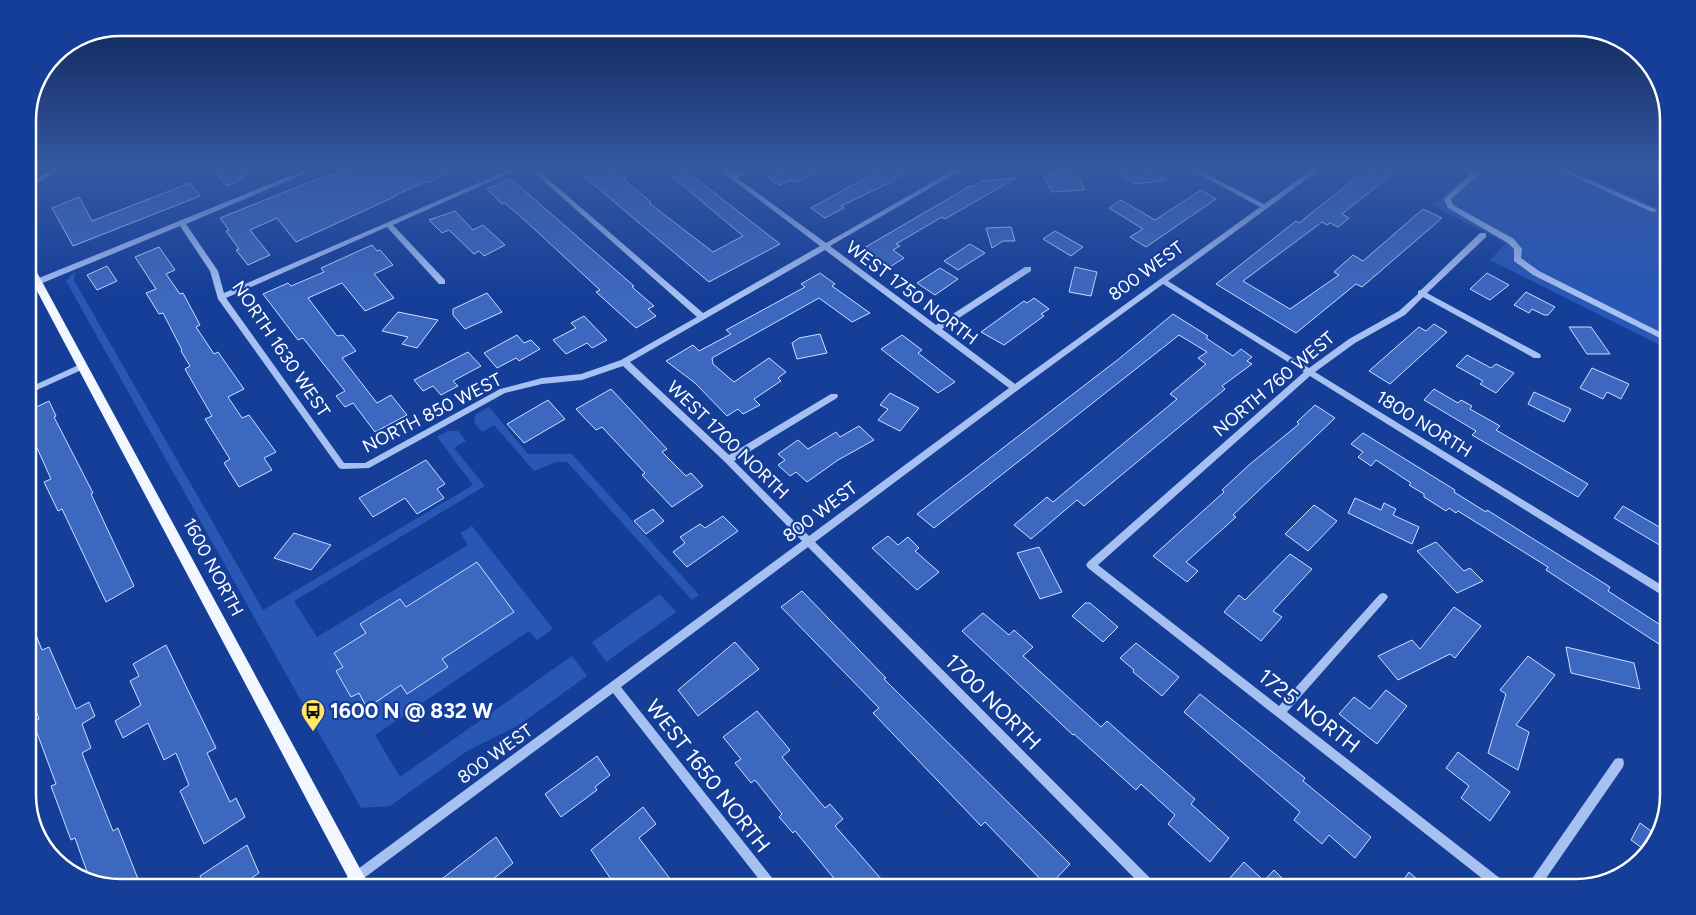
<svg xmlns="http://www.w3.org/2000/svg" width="1696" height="915" viewBox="0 0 1696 915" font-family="Figtree,sans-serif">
	<rect width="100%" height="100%" fill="#153e98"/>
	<path fill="#2857b6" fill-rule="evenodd" d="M1477 167H1565L1668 212V349L1490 260 1506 243 1431 205Z
		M75 271 74 280 263 610 473 485 437 437 448 431H458L466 441 454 448 485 486 294 601 317 637 468 545 460 533 472 526 553 629 537 640 529 631 375 735 400 777 572 656 587 676 519 725 467 751 390 806 361 808 66 281ZM477 562 514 612 442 659 447 667 407 694 401 685 368 708 359 693 351 697 336 672 343 667 334 653 366 633 360 624 400 599 406 607Z
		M489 407 528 454H572L699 595 692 600 567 462H556L534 471 494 425 482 432 474 422 476 414Z
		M660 594 676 612 606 662 592 642Z"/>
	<path fill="#3d68bf" stroke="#cfdefd" d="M231 167H263L242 176 244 178 227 186 215 173Z
		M355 167H461L427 183 426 182 395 195 396 196 296 242 277 218 250 230 270 255 248 265 236 250 239 249 226 231 229 230 220 218 330 174 332 176Z
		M573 167H612L626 179 624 180 651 202 649 203 713 252 743 236 661 167H681L780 244 709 282Z
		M789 167H827L794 183 791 180 779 185 768 177Z
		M885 167H915L895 177 897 179 841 206 844 208 825 218 811 208Z
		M1105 167H1142L1167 180 1136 184Z
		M1376 167H1401L1342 214 1349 218 1338 227 1330 223 1327 225 1322 222 1243 281 1290 309 1339 275 1334 272 1353 255 1363 261 1423 209 1442 218 1362 287 1356 284 1296 333 1216 284 1296 221 1299 223 1357 177 1360 179Z
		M1075 171 1085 190 1052 192 1043 175Z
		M1016 178 945 219 942 217 896 244 900 246 893 250 904 258 890 267 864 248 970 186 972 187 982 181Z
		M511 179 634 286 632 287 654 306 648 309 656 316 636 328 596 292 600 290 531 226 505 203 502 204 487 189Z
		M190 183 200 196 73 246 52 208 79 197 92 221Z
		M1201 190 1216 199 1146 247 1130 237 1143 229 1109 208 1121 200 1155 220Z
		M455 211 473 230 483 225 505 245 484 256 479 251 474 254 449 230 442 233 429 220Z
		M1011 227 1015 241H1003L992 248 986 228Z
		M1055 231 1083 247 1071 256 1043 239Z
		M970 244 985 253 958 270 944 261Z
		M372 245 377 251 380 250 393 265 374 274 394 298 365 311 342 283 308 298 337 336 343 335 356 351 342 358 377 403 391 395 407 415 375 432 353 403 345 407 336 396 345 391 303 338 298 340 263 294 288 283 291 286 324 272 321 268Z
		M159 247 175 270 166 274 180 294 183 293 200 325 196 327 214 354 218 352 244 389 228 397 242 418 249 415 276 452 264 458 272 470 239 487 224 463 230 459 205 419 212 416 185 369 190 366 181 351 182 350 163 313 159 314 146 293 156 289 135 257Z
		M107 266 117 281 97 290 87 275Z
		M1075 267 1097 272 1091 296 1069 292Z
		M940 268 958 279 935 295 917 283Z
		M820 273 835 284 832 286 870 313 852 322 819 298 712 358 713 364 734 382 769 358 786 372 778 378 781 381 754 399 760 405 743 414 738 409 727 416 695 383 666 361 693 345 699 351 731 334 726 330 805 287 801 284Z
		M1487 273 1509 285 1490 300 1470 289Z
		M1526 292 1555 307 1548 315H1544L1532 309 1529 313 1514 305Z
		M487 293 502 312 465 329 453 315V309Z
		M1034 298 1049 309 1041 314 1044 316 1004 345 981 332 1024 301 1027 303Z
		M398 312 438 320 417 348 402 344 408 337 382 331Z
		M1173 314 1208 336 1206 338 1233 356 1241 349 1252 357 1247 361 1252 364 1222 386 1225 389 1084 506 1077 500 1031 539 1014 525 1047 497 1053 502 1177 399 1170 394 1206 364 1198 358 1207 352 1179 335 934 528 917 514 1120 358Z
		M584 316 607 340 592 348 587 343 566 354 553 340 576 328 571 323Z
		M1434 324 1447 332 1390 384 1369 371 1419 327 1426 331Z
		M1569 327H1591L1610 354H1587Z
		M820 334 827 353 797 359 792 343 799 338Z
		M517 335 524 343 531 340 540 349 519 361 516 358 497 368 484 353Z
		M902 335 922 350 918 353 955 382 938 393 881 349Z
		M468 352 481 366 453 381 458 386 441 395 433 386 423 391 414 380Z
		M1467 355 1491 368 1496 364 1514 373 1496 393 1480 384 1483 381 1456 366Z
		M1592 368 1629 384 1621 399 1607 392 1603 399 1580 388Z
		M611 389 667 449 662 452 686 476 691 473 703 486 672 507 642 475 645 473 602 427 596 430 576 409Z
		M1434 389 1458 403 1461 400 1472 406 1470 409 1500 426 1496 430 1588 484 1578 497 1472 435 1476 431 1424 400Z
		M1534 392 1571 409 1564 422 1528 404Z
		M890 393 919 408 900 431 878 420 888 409 880 405Z
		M548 400 565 419 524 443 507 424Z
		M49 401 56 416 54 417 93 493 91 494 134 586 106 602 62 509 58 511 44 482 51 479 28 428V411Z
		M1315 405 1335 418 1233 515 1236 517 1186 562 1198 571 1187 582 1153 556 1224 492 1222 490 1249 465 1299 424 1297 422Z
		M859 426 874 440 838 460 807 482 796 472 790 476 778 465 785 460 778 454 798 440 808 449 836 432 840 437Z
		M1363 433 1455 490 1454 492 1486 512 1487 510 1610 587 1608 591 1659 624 1668 608V650L1546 570 1548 567 1458 511 1456 513 1449 508 1446 511 1424 497V494L1409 485 1411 483 1376 460 1371 466 1358 457 1363 452 1351 444Z
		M426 460 445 484 437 489 444 498 417 514 405 498 373 517 359 498Z
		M1355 498 1381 510 1384 503 1396 509 1393 515 1419 527 1412 544 1348 513Z
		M1314 505 1337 521 1308 551 1285 534Z
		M1623 506 1668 532V550L1614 518Z
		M653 509 664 521 646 534 634 521Z
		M723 516 738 531 687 567 673 552 685 543 680 537 700 524 705 528Z
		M294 533 331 545 311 570 274 558Z
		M888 536 898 545 908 537 919 548 915 551 939 572 917 590 872 548Z
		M1436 542 1464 571 1470 568 1483 581 1457 593 1417 551Z
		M1039 547 1062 592 1040 599 1017 553Z
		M1290 554 1312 569 1273 611 1282 617 1261 641 1224 612 1239 595 1245 600Z
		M477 562 514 612 442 659 448 667 407 694 401 685 367 708 359 693 351 697 336 671 343 667 334 653 366 633 360 624 400 599 406 607Z
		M802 591 886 678 884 679 1070 864 1048 887 985 822 981 826 873 713 879 708 781 607Z
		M1085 603H1090L1118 627 1103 642 1072 616Z
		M1454 607 1481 626 1455 658 1450 654 1398 680 1378 656 1412 640 1420 649Z
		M983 613 1009 635 1014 630 1033 647 1023 656 1101 727 1107 721 1195 799 1191 804 1229 838 1210 862 1168 824 1175 815 1141 784 1136 790 1074 734 1073 735 962 631Z
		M28 615 42 650 49 647 76 709 89 702 95 716 82 724 91 748 82 753 113 831 118 828 138 879 125 888 90 880 75 838 71 840 51 786 56 784 33 722 39 719 28 688Z
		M735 642 759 669 698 716 678 690Z
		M1136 643 1179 677 1162 696 1133 672 1134 670 1120 658Z
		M166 645 216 748 207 753 230 802 236 798 245 817 204 844 180 791 189 785 176 753 164 760 148 723 123 738 115 721 141 705 130 681 139 676 133 664Z
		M1566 647 1634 663 1640 689 1571 673Z
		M1528 656 1555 675 1516 725 1529 732 1518 770 1488 753 1506 694 1500 690Z
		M1386 690 1407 706 1377 744 1339 714 1354 697 1370 709Z
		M1200 694 1305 778 1303 781 1371 837 1355 858 1329 835 1322 844 1294 820 1300 812 1184 712Z
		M757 711 790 750 782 757 825 808 830 804 843 819 835 826 889 888H842L795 831 793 833 779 817 782 814 755 780 751 783 735 763 741 759 723 737Z
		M1458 752 1510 792 1490 821 1461 798 1469 786 1446 768Z
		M597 756 610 775 595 787 597 790 561 817 545 794Z
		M643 807 656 824 639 838 677 888H617L591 850Z
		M1640 823 1658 836 1646 851 1631 840Z
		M496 837 513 863 482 888H430Z
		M247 845 259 873 237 888H205L200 876Z
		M1244 862 1264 881 1274 870 1292 888H1237L1229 879Z
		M1409 872 1427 888H1398Z"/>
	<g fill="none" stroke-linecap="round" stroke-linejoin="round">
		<path fill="#a7c0f2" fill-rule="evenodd" d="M57 167H64L28 188V183Z
			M312 167H320L186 224 218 271 224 293 516 167H523L393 225 445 280V284H439L387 227 226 298 344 463H365L500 389 542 378 581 374 621 360 697 317 528 167H534L703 313 820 246 717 168 716 167H723L733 174 751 167H758L757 168 737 178 826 243 959 167H966L965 168 830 246 936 325 1025 267H1031V271L942 329 1015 384 1260 207 1187 168 1186 167H1193L1264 204 1316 167H1323L1322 168 1168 281 1309 368 1349 339 1399 311 1418 294V291L1421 290 1480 233H1486V237L1427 293 1540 354 1541 356 1540 358H1534L1423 297 1405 315 1355 343 1315 372 1668 589V598L1665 597 1310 376 1098 565 1279 706 1380 594 1383 593 1386 594 1388 597 1386 600 1287 712 1506 883 1508 887H1493L1088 568 1086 565 1088 562 1304 372 1163 284 1018 390 815 542 1155 883 1157 887H1143L808 547 621 687 776 883 778 887H765L613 693 352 887H337L339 883 802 541 725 462 623 366 582 380 542 384 505 393 369 468 342 469 339 468 218 299 210 271 180 226 40 284 37 285 33 282 34 280ZM825 250 1009 388 809 536 734 461 837 398 838 396 837 394H831L729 455 630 362Z
			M1454 167H1461L1473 172 1480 167H1487L1451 199 1453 205 1514 239 1522 249 1521 258 1539 271 1668 336V342L1533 275 1514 261V249L1508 243 1448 208 1444 199 1445 198 1470 175Z
			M1553 167H1560L1657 210 1654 212H1652Z
			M83 363 87 366 86 368 28 394V388Z
			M1619 758 1623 759 1624 763 1623 767 1540 887H1527L1529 883 1615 759Z"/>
		<path fill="#f2f6ff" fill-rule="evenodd" d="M28 262 33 265 370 887H353L28 274Z"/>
	</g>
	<linearGradient id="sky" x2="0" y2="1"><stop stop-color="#0c2254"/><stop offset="0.57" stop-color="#3558a2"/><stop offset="1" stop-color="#3558a2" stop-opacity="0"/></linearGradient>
	<rect width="1696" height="295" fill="url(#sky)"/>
	<defs>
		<symbol id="bus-pin" viewBox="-11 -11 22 30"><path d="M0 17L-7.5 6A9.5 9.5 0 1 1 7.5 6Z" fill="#ffe668" stroke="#153e98"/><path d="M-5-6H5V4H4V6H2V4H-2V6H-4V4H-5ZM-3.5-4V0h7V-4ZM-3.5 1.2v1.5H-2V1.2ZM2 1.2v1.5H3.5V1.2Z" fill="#111"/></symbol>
	</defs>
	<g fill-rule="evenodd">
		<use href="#bus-pin" x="299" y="697" width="28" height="38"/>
	</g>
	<g text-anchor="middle" stroke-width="4.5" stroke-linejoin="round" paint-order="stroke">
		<g font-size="18" fill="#fff" stroke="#153e98">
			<text transform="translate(1146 271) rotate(-36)" y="6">800 WEST</text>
			<text transform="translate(912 293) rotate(37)" y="6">WEST 1750 NORTH</text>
			<text transform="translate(281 349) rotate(56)" y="6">NORTH 1630 WEST</text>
			<text transform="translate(1274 384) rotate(-40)" y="6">NORTH 760 WEST</text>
			<text transform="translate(432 413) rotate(-27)" y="6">NORTH 850 WEST</text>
			<text transform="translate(1424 424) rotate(32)" y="6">1800 NORTH</text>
			<text transform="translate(728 440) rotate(44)" y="6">WEST 1700 NORTH</text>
			<text transform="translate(820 512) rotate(-37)" y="6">800 WEST</text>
			<text transform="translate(213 567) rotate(62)" y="6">1600 NORTH</text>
			<text transform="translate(495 754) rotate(-36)" y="6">800 WEST</text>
		</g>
		<g font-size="21" fill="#fff" stroke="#153e98">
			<text transform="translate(993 702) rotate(45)" y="7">1700 NORTH</text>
			<text transform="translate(1309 711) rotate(38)" y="7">1725 NORTH</text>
			<text transform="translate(708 776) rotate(52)" y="7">WEST 1650 NORTH</text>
		</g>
		<g font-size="21" font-weight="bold" fill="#fff" stroke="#153e98" text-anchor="start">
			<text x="330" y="718">1600 N @ 832 W</text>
		</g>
	</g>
	<path d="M0 0H1696V915H0ZM120 36H1576A84 84 0 0 1 1660 120V795A84 84 0 0 1 1576 879H120A84 84 0 0 1 36 795V120A84 84 0 0 1 120 36Z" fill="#153e98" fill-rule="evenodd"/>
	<path fill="none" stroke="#fff" stroke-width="2.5" d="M120 36H1576A84 84 0 0 1 1660 120V795A84 84 0 0 1 1576 879H120A84 84 0 0 1 36 795V120A84 84 0 0 1 120 36Z"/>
</svg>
